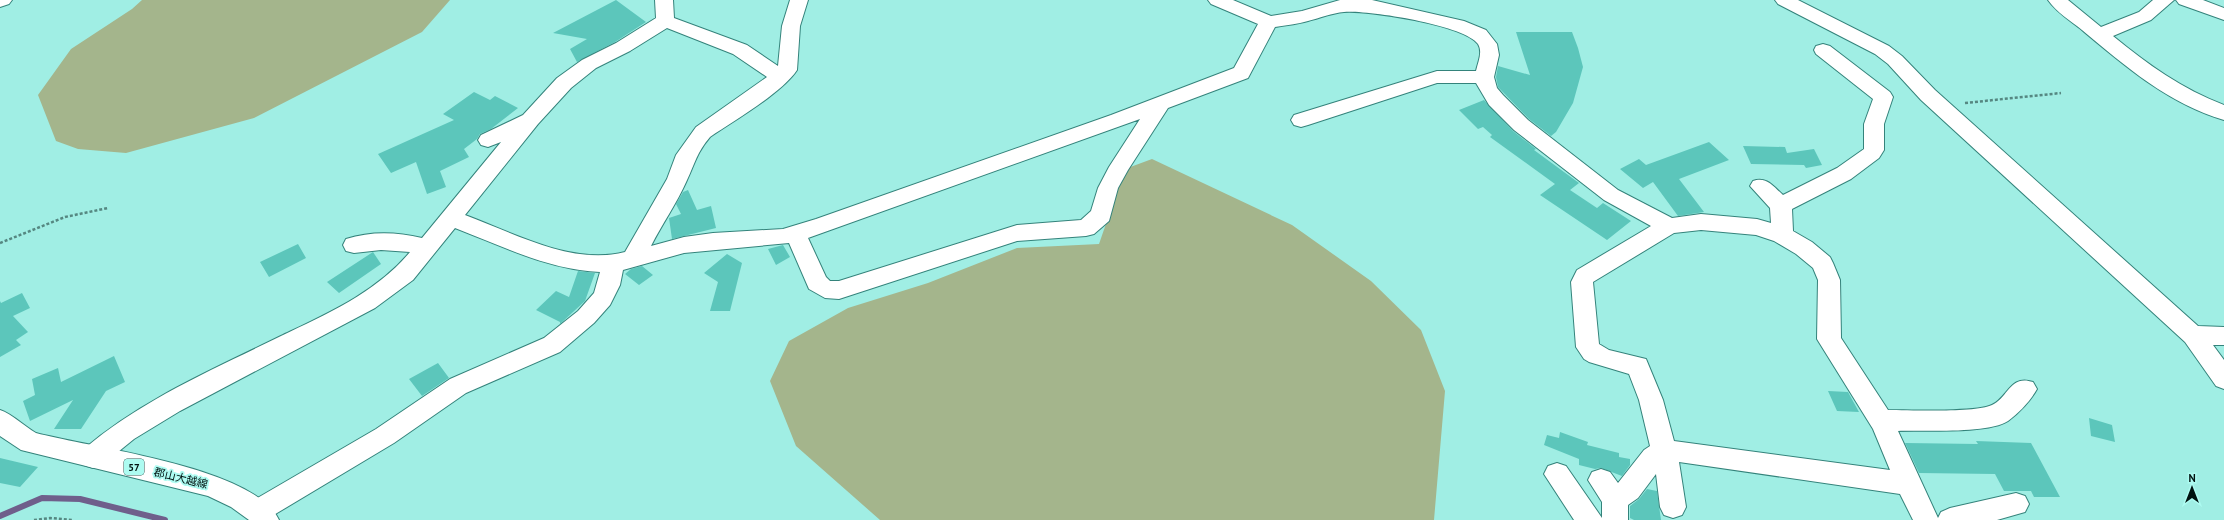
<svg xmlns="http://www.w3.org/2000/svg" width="2224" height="520" viewBox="0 0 2224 520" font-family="'PT Sans','Noto Sans JP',sans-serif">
	<rect width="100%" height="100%" fill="#a0eee4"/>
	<path fill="#a4b58c" d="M142 0H450L422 32 254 118 126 153 78 149 56 141 38 95 71 49 132 9Z
		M1152 159 1292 225 1371 281 1421 330 1445 391 1434 520H880L796 446 770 381 789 341 848 308 928 283 1017 248 1099 244 1125 169Z"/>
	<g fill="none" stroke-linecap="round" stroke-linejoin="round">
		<path stroke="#6f5f8b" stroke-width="6" d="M0 516 42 498 80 499 165 520"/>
	</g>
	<path fill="#5cc6bb" d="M616 0 646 22 615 42 577 62 570 49 587 39 553 33Z
		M1516 32H1572L1578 48 1583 67 1573 103 1556 132 1551 136 1529 119 1498 87 1496 77 1498 66 1530 75Z
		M474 92 490 100 495 96 518 108 491 129 480 134 477 139 464 149 469 157 440 171 446 187 427 194 416 162 391 173 378 154 454 120 443 114Z
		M1484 100 1513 131 1536 149 1534 150 1579 183 1570 190 1597 208 1603 203 1631 221 1607 240 1540 195 1555 184 1490 137 1492 135 1483 127 1478 129 1459 110Z
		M1709 142 1729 160 1679 179 1704 212 1678 216 1653 182 1643 188 1620 169 1639 159 1646 165Z
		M1743 146 1785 147 1787 153 1814 149 1822 165 1806 168 1804 165 1751 164Z
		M688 190 697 210 711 206 716 228 672 239 669 218 681 214 676 204 683 192Z
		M298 244 306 258 269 277 260 262Z
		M783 245 790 257 776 265 768 249Z
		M373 252 381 264 339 293 327 282Z
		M727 254 742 263 730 311H710L718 282 704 273Z
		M642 266 653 275 639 285 625 274 631 269Z
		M578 271 595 273 585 301 560 324V322L536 310 556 291 569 297Z
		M22 293 30 308 13 316 28 332 16 340 21 345 0 357V301L1 303Z
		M114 356 125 382 106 391 81 429H54L73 400 30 421 23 401 35 395 32 379 58 368 61 382Z
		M438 363 449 378 422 396 409 379Z
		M1828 391 1848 392 1859 412 1837 411Z
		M2089 418 2112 425 2115 442 2091 436Z
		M1560 432 1588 442 1587 445 1619 453V457L1630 459V465L1622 476 1601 468 1595 469 1579 465V459L1544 445 1547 435 1559 438Z
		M1976 441 2031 443 2060 497H2034L2031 491H2004L1995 474 1919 473 1905 443 1978 444Z
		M0 458 38 467 20 487 0 483Z
		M1647 489 1657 491 1661 520H1634L1630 518V506L1639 499Z"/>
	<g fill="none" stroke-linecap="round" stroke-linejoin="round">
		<defs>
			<path id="minor" d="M0 0H12L9 4 0 7Z
				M655 0H673L674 18 747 45 778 66 782 26 790 0H808L800 26 797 70C782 93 733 121 710 137 697 152 695 163 687 180 677 203 662 224 651 246L684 237 713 233 783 229 816 219 1111 115 1234 68 1258 24 1211 4 1208 0H1233L1271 16 1302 11 1340 0H1372L1464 21 1486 30 1497 44 1499 55 1494 77 1497 88 1503 95 1528 120 1618 190 1672 218 1701 214 1757 219 1771 223 1770 208 1750 186 1753 181C1766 176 1773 186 1783 195L1837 168 1864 149V124L1873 99 1816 54 1814 50 1816 46 1823 44 1830 46 1890 92 1893 97 1884 124V150L1879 158 1851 179 1792 209 1793 231 1812 242 1830 257 1833 263 1840 280 1841 338 1888 410C1910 410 1975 413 1992 405 2008 398 2010 374 2033 382L2037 389C2031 400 2019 413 2008 421 1989 434 1923 430 1898 431L1938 518 1941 512 1950 508 2016 493 2025 496 2029 504 2025 512 1997 520H1913L1900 494 1679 462 1686 507 1682 515 1673 518 1664 515 1660 507 1656 474 1638 498 1628 505V520H1574L1544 474 1548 466 1557 463 1566 466 1602 518V502L1588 480 1592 472 1601 469 1610 472 1618 483 1644 450 1650 446 1639 400 1629 374 1589 362 1584 359 1576 347 1571 282 1577 270 1651 226 1604 200 1514 130 1489 105 1476 83H1437L1308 125 1301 127 1294 125 1291 120 1294 115 1437 71H1476C1478 62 1483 52 1478 44 1464 25 1368 10 1344 12 1332 13 1320 18 1308 21 1298 24 1286 25 1275 27L1248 78 1168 108 1128 170 1118 188 1109 221 1094 234 1086 236 1017 241 839 299 825 298 809 289 789 243 684 253 623 270 620 285 610 305 594 323 560 352 466 393 394 443 267 519H249L245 511 249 503 376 429 450 379 544 338 578 311 594 293 600 272C549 270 502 246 455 228L413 280 375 308 180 411 134 439 102 465 93 468 84 465 81 457 84 449C141 400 214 369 281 336 327 314 377 292 410 252L381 250 354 253 346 251 343 245 346 239C371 231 397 232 422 238L501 142 488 147 481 145 478 140 481 135 523 115 557 78 582 60 616 43 656 18ZM667 28 733 54 767 77 696 127 676 155 667 179 625 252C572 266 514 233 465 215L538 124 571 88 596 68 630 51ZM1140 119 1109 167 1098 188 1091 211 1081 220 1017 225 839 281H830L826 277 808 238ZM1701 230 1756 235 1774 241 1796 254 1813 268 1818 280 1817 339 1873 429 1890 470 1674 441 1663 400 1646 359 1609 350 1599 344 1593 282 1674 233Z
				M1775 0H1798L1889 46 1902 56 1935 90 2198 326 2224 327V345H2213L2224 360V389L2216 386 2185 342 1921 100 1888 64 1875 54 1778 4Z
				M2048 0H2068L2101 27 2139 12 2153 0H2174L2151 20 2113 36C2147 64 2182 89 2224 105V120C2169 104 2125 66 2082 30 2071 21 2056 12 2048 0Z
				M2176 0H2203L2224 8V20L2179 4Z"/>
			<path id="major" d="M0 410C12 414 24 426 36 433 92 448 255 467 279 520H249L231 507 208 496 21 450 0 436Z"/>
		</defs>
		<use href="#minor" stroke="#34837b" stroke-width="2"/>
		<use href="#major" stroke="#34837b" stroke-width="2"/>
		<path stroke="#558781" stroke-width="2.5" stroke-dasharray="3 2" stroke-linecap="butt" d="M1965 103 2061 93
			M0 243 65 217 108 208
			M34 520 50 518 73 520"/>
		<use href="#minor" fill="#fff" fill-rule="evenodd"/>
		<use href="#major" fill="#fff" fill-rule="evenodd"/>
	</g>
	<g text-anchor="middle" stroke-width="3.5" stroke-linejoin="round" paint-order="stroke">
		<rect fill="#adfbf1" stroke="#345854" stroke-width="1" x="124" y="459" width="20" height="16" rx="3"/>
		<g font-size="10" font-weight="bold" fill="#001210">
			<text x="134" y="471">57</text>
		</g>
		<g font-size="11" fill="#001210" stroke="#adfbf1">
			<text transform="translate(181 478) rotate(14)" y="4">郡山大越線</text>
		</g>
	</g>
	<g transform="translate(2192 488)" stroke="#adfbf1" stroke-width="3" paint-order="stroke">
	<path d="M0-3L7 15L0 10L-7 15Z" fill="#001210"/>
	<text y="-6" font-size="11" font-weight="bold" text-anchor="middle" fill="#001210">N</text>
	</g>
</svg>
